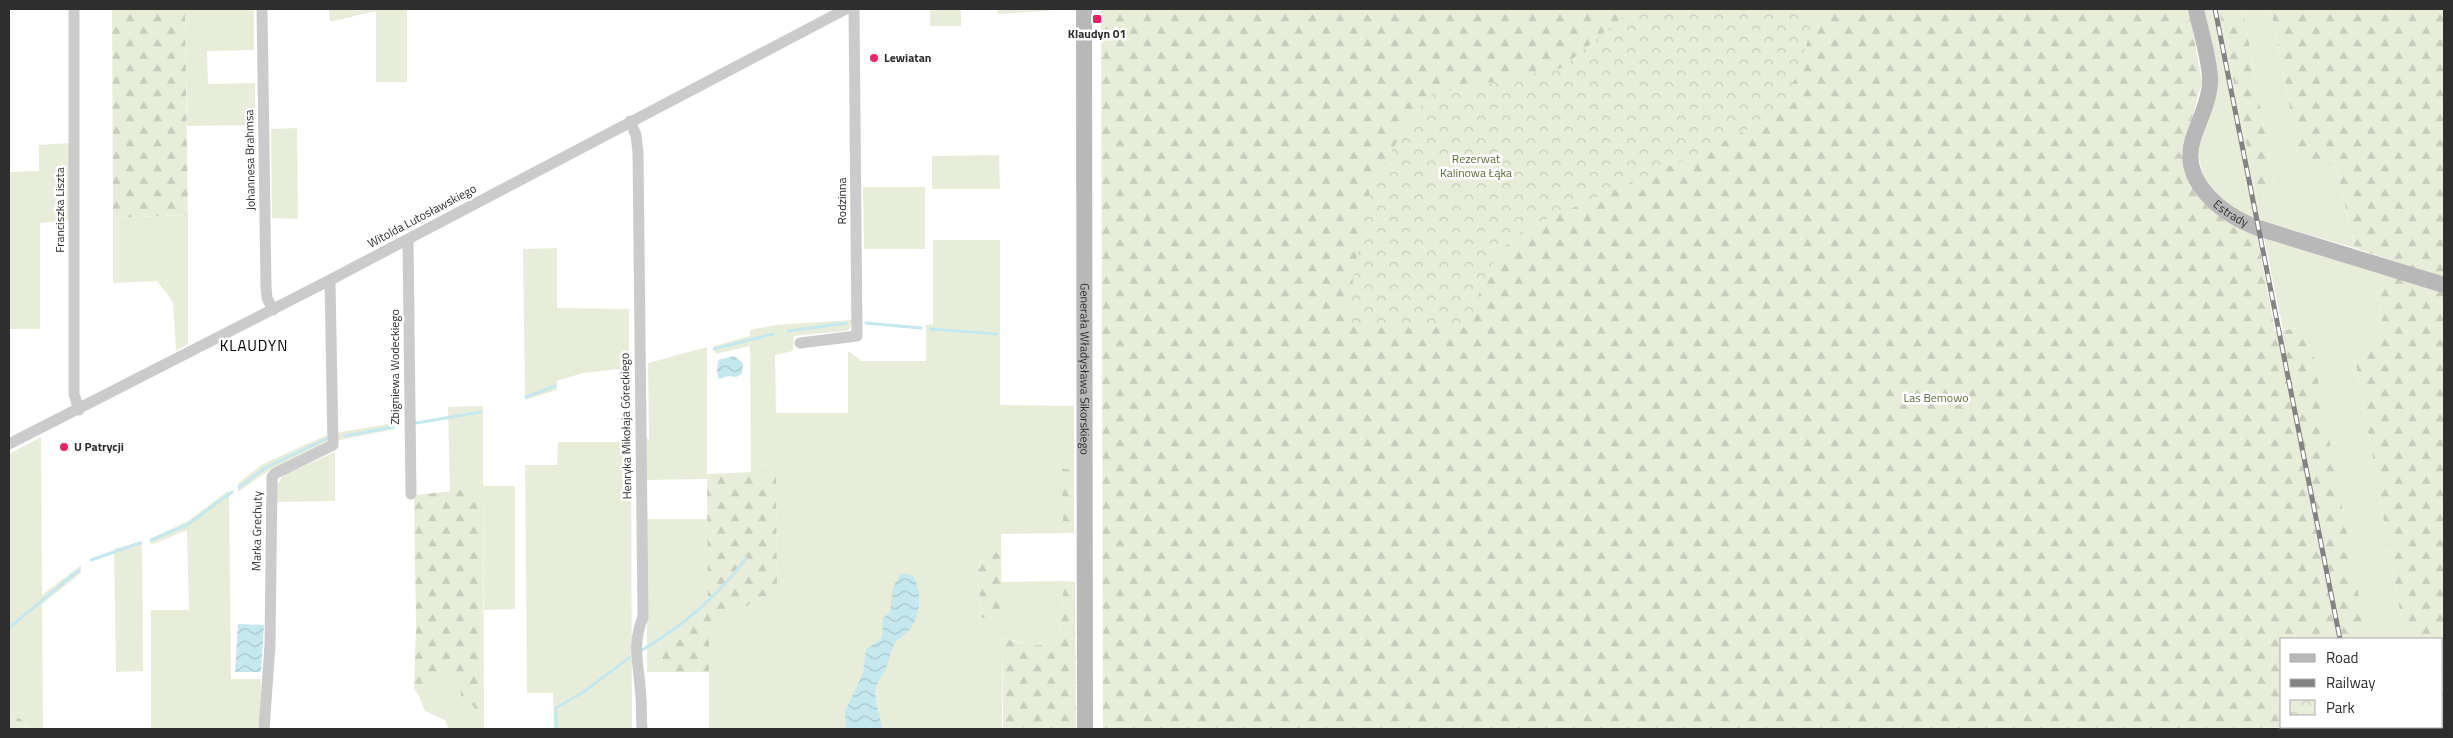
<svg xmlns="http://www.w3.org/2000/svg" width="2453" height="738" viewBox="0 0 2453 738" font-family="'Titillium Web',sans-serif">
	<defs>
		<pattern id="forest-firs" width="22" height="20" patternUnits="userSpaceOnUse" patternTransform="scale(1.25)"><rect width="22" height="20" fill="#e8edda"/><path d="M5 1l3.5 6h-7zM16 11l3.5 6h-7z" fill="#c7ccbb"/></pattern>
		<pattern id="park-crowns" width="20" height="18" patternUnits="userSpaceOnUse" patternTransform="scale(1.25)"><rect width="20" height="18" fill="#e8edda"/><path d="M2 6a3 3 0 1 1 6 0M12 15a3 3 0 1 1 6 0" fill="none" stroke="#c7ccbb"/></pattern>
		<pattern id="water-waves" width="16" height="10" patternUnits="userSpaceOnUse" patternTransform="scale(1.25)"><rect width="16" height="10" fill="#c4e8ee"/><path d="M0 5q4-4 8 0t8 0" fill="none" stroke="#a9c7cc"/></pattern>
	</defs>
	<rect width="100%" height="100%" fill="#fff"/>
	<path fill="#e8edda" d="M185 9H254V50L207 51 208 84 255 83V125L187 126Z
		M329 9H439L407 10V82H376V11L334 21H330Z
		M930 9H961V26H930Z
		M998 9H1074L997 14Z
		M2202 9H2219L2258 203 2275 190 2243 9H2271L2299 156 2336 167 2355 248 2250 218 2220 200 2203 176 2198 153 2199 139 2210 104Z
		M297 128 298 219 272 218 271 129Z
		M69 143 70 220 40 223V329H9V172L39 171V145Z
		M999 155 1000 189H932V156Z
		M863 187H925V249H864Z
		M188 215V344L176 351 173 302 157 281 113 283V218Z
		M2264 237 2374 271 2383 328 2354 353 2405 639H2367L2307 327 2283 330Z
		M933 240H1000V405L1074 406V469H1062L1067 525 1074 524V533L1001 534V551L984 557 977 571 982 618 1001 617V582L1064 581 1060 637C1037 653 1026 642 1002 638V729H709V626L777 590 776 472 751 473 750 346 716 354 714 346 750 336V330L775 325 852 320 850 329 846 331 794 336 793 351 775 355 776 413H848V351L862 361H926V325L933 324Z
		M557 248V308L629 309V368L583 373 557 381V390L525 400 523 249Z
		M707 347V479L646 480V439H649L648 363Z
		M483 406V486H515V609L484 610 483 489 450 493 448 407Z
		M394 423 395 429 335 441V433Z
		M327 435V443L264 474 238 492V483L263 464Z
		M41 437 42 595 81 565V573L42 604 43 729H28L26 725 13 716 9 722V454Z
		M558 442H631L632 729H554L553 693H527L525 465H557Z
		M335 452V501L276 502V487L283 475Z
		M229 490 231 679H261L260 729H151V610H189L187 530 151 545 150 539 188 521Z
		M647 519H708V597L697 615 660 636 662 672H647Z
		M142 541 143 671 116 672 114 549Z
		M437 670 461 681V707L473 705 477 716 484 713V729H449L445 720 425 711 418 694 414 689 424 691Z"/>
	<path fill="url(#forest-firs)" d="M112 9H185L188 215 113 218Z
		M1101 9H2189L2202 82 2189 128 2207 206 2222 218 2257 235 2275 331 2308 327 2367 639H2282V727H2383V729H1103Z
		M2219 9H2243L2275 190 2258 203Z
		M2271 9H2444V278L2355 248 2336 167 2299 156Z
		M2374 271 2444 292V729H2421L2420 727H2442V639H2405L2354 353 2383 328Z
		M1062 469H1074V524L1067 525 1063 521Z
		M776 471 777 590 709 626V672H662L660 636 697 615 708 597 707 474Z
		M483 488 484 713 477 716 473 705 461 707V681L437 671 424 691 414 689 416 626 414 495Z
		M1001 551 1002 617 982 618 977 571 984 557Z
		M1064 581 1075 582 1076 729H1003L1002 638C1025 643 1038 652 1060 637Z
		M13 716 21 719 28 729H9V722Z"/>
	<path fill="url(#park-crowns)" d="M1633 9H1814L1807 43 1784 111 1704 151 1529 227C1488 253 1482 284 1469 327L1346 323 1366 200 1406 124 1431 94 1561 68Z"/>
	<path fill="url(#water-waves)" d="M734 356 743 363 742 374 736 377 729 376 719 379 717 372 718 360Z
		M902 573 912 575C923 588 921 616 910 629 905 635 898 638 894 645 890 652 890 656 888 663 886 672 878 679 876 687 873 700 881 716 882 729H846L845 711 863 673 866 649 882 638 883 618 890 612C893 597 890 586 902 573Z
		M238 624 264 625 261 672H235Z"/>
	<g fill="none" stroke-linecap="round" stroke-linejoin="round">
		<path stroke="#c4e8ee" stroke-width="3" d="M866 323 921 328
			M931 329 997 334
			M788 331 847 323
			M714 349 773 334
			M526 397 555 386
			M416 423 481 412
			M345 436 393 427
			M239 487 267 467 328 438
			M151 540 187 525 232 492
			M91 560 140 543
			M9 628 79 570
			M642 650C681 627 720 595 746 558
			M556 729V708L585 691 629 658"/>
		<path stroke="#cbcbcb" stroke-width="11" d="M74 9V394L79 410
			M262 9 266 287 267 298 273 310
			M630 121 636 135 638 152 643 617C632 645 638 659 640 686 642 700 641 715 642 729
			M408 239 411 494
			M800 343 857 336 854 9
			M9 444 330 280 846 9
			M264 729 270 645 272 477 276 473 333 445 330 280"/>
		<g stroke="#b8b8b8" stroke-width="16">
			<path id="s1" d="M1084 9 1085 729"/>
			<path id="s2" d="M2196 9C2200 29 2210 60 2210 80 2210 100 2199 120 2193 139 2179 182 2223 215 2258 228L2444 285"/>
		</g>
		<defs>
			<path id="rail" d="M2215 9 2340 639
				M2358 727V729"/>
		</defs>
		<use href="#rail" stroke="#838383" stroke-width="5"/>
		<use href="#rail" stroke="#fff" stroke-width="3" stroke-dasharray="9" stroke-linecap="butt"/>
	</g>
	<g fill="#f42063" stroke="#fff" stroke-width="2">
		<rect x="1092" y="14" width="10" height="10" rx="2.5"/>
		<circle cx="874" cy="58" r="5"/>
		<circle cx="64" cy="447" r="5"/>
	</g>
	<g text-anchor="middle" stroke-width="5" stroke-linejoin="round" paint-order="stroke">
		<g font-size="12" font-weight="bold" fill="#2e2e2e" stroke="#fff" text-anchor="start">
			<text x="1097" y="38" text-anchor="middle">Klaudyn 01</text>
			<text x="884" y="62">Lewiatan</text>
			<text x="74" y="451">U Patrycji</text>
		</g>
		<g font-size="12" fill="#5d6d37" stroke="#fff">
			<text x="1476" y="163">Rezerwat<tspan x="1476" dy="14">Kalinowa Łąka</tspan></text>
			<text x="1936" y="402">Las Bemowo</text>
		</g>
		<g font-size="12" fill="#2e2e2e" stroke="#fff">
			<text transform="translate(250 160) rotate(-91)" y="4">Johannesa Brahmsa</text>
			<text transform="translate(842 201) rotate(-90)" y="4">Rodzinna</text>
			<text transform="translate(60 210) rotate(-90)" y="4">Franciszka Liszta</text>
			<text dy="4" stroke="none"><textPath href="#s2" startOffset="225">Estrady</textPath></text>
			<text transform="translate(422 216) rotate(-28)" y="4">Witolda Lutosławskiego</text>
			<text transform="translate(395 367) rotate(-90)" y="4">Zbigniewa Wodeckiego</text>
			<text dy="4" stroke="none"><textPath href="#s1" startOffset="360">Generała Władysława Sikorskiego</textPath></text>
			<text transform="translate(626 426) rotate(-91)" y="4">Henryka Mikołaja Góreckiego</text>
			<text transform="translate(257 531) rotate(-89)" y="4">Marka Grechuty</text>
		</g>
		<g font-size="15" letter-spacing="1" fill="#000" stroke="#fff">
			<text x="254" y="351">KLAUDYN</text>
		</g>
	</g>
	<rect width="2453" height="738" fill="none" stroke="#2e2e2e" stroke-width="20"/>
	<rect x="2280" y="638" width="162" height="90" fill="#ffffff" stroke="#ababab"/>
	<rect x="2290" y="654" width="25" height="8" fill="#b8b8b8" stroke="#ababab"/>
	<text x="2326" y="663" font-size="15" fill="#2e2e2e">Road</text>
	<rect x="2290" y="679" width="25" height="8" fill="#838383" stroke="#ababab"/>
	<text x="2326" y="688" font-size="15" fill="#2e2e2e">Railway</text>
	<rect x="2290" y="700" width="25" height="15" fill="url(#park-crowns)" stroke="#ababab"/>
	<text x="2326" y="713" font-size="15" fill="#2e2e2e">Park</text>
</svg>
